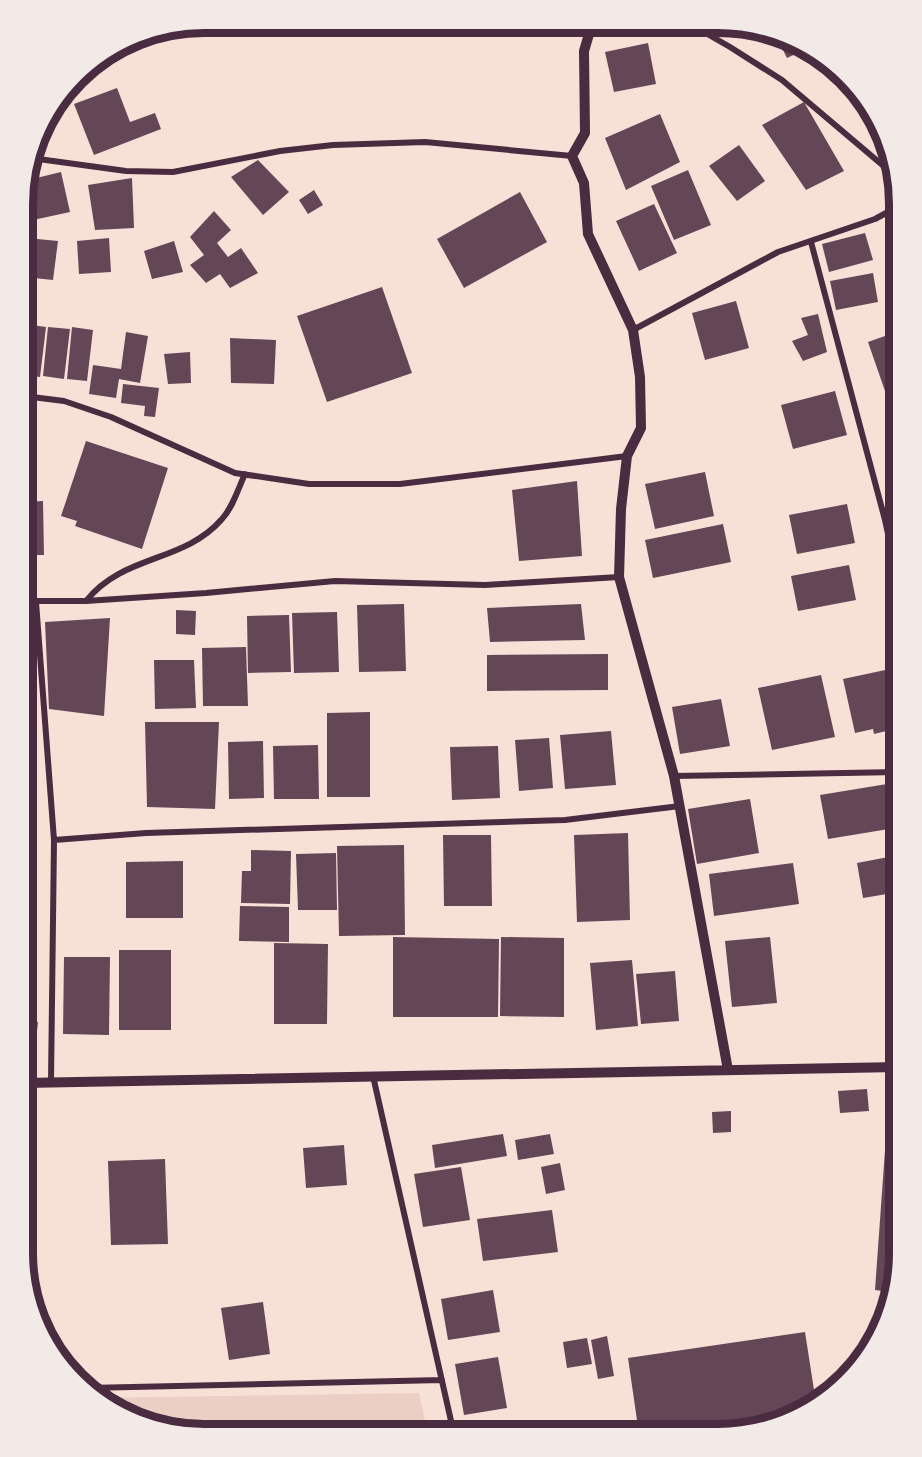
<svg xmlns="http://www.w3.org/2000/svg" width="922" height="1457" viewBox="0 0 922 1457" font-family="'Source Serif 4',serif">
	<rect width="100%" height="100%" fill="#f7e1d7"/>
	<path fill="#ebcfc5" d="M419 1393 428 1434 181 1433 96 1398Z"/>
	<path fill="#644757" d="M147 34 151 41 123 57 117 47 135 36Z
		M777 38 804 50 787 58Z
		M648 43 656 84 614 92 605 52Z
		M117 88 130 122 155 113 161 129 94 155 74 104Z
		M804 102 844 171 806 190 762 125Z
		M660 114 680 162 626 190 605 138Z
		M739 145 765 181 737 201 709 166Z
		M258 160 289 192 263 215 231 177Z
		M688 170 711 225 674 240 651 186Z
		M61 172 70 212 24 222V181Z
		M132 178 134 228 95 230 88 185Z
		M314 190 323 205 308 214 299 200Z
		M520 192 547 242 464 288 437 239Z
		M654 204 677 253 639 271 616 221Z
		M214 211 231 230 217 243 228 257 241 248 258 273 230 288 220 274 206 283 190 265 204 255 190 237Z
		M865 233 873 260 829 272 822 244Z
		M27 238 58 241 53 280 24 277Z
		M109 238 111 272 79 274 77 241Z
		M174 241 183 272 152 279 144 251Z
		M873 273 878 302 836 310 830 281Z
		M382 287 412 373 327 402 297 316Z
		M736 301 749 348 705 360 692 313Z
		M818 314 827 352 803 361 792 341 808 335 801 318Z
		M24 324 46 327 40 377 24 375Z
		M48 327 70 329 64 379 43 376Z
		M72 327 93 330 87 381 67 379Z
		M899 331V386L885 391 868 342Z
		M126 332 148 336 140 383 119 379 116 398 89 394 93 365 121 369Z
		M230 338 276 340 274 384 231 383Z
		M190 352 191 383 168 384 164 354Z
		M123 384 159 388 155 417 144 416 145 406 121 403Z
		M835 391 847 435 793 449 781 405Z
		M29 421 30 449 24 450V422Z
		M86 441 168 468 142 549 75 526 77 521 61 516Z
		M705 472 714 516 655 529 645 484Z
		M577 481 582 556 519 561 512 490Z
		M43 501 44 555H23L24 502Z
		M847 504 855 543 797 554 789 515Z
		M723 524 731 562 653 578 645 540Z
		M849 565 856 600 798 611 791 576Z
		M404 604 406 671 359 672 357 605Z
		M581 604 585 640 490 642 487 608Z
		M176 610 196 611 195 635 176 634Z
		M337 612 339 672 294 673 292 613Z
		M289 615 291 672 248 673 247 616Z
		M110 618 104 716 49 709 45 622Z
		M246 647 248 706H203L202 648Z
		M608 654V690L487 691V655Z
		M154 660H194L196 708 155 709Z
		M890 669 899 711V728L874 734 873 729 855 733 843 679Z
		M821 675 835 737 772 750 758 688Z
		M721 699 730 746 680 754 672 707Z
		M370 712V797H327V713Z
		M145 722H219L215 809 147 807Z
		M23 727 37 728 33 798 23 797Z
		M611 731 616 785 565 789 560 735Z
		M549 738 553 788 519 791 515 740Z
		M263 741 264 798 229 799 228 742Z
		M318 745 319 799H274L273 746Z
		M498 746 500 798 452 800 450 747Z
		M887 784 895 828 828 839 820 795Z
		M750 799 759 853 697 864 688 809Z
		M23 804 34 805V818H23Z
		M628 833 630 920 577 922 574 835Z
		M443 835H491L492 906H444Z
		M404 845 405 935 339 936 337 846Z
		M251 850 291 851 290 904 241 903 242 871H251Z
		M336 853 337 910H298L296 854Z
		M899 855V892L863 898 857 863Z
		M183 861V918H126V862Z
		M793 863 799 904 714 916 709 874Z
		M240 906 289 907V942L239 941Z
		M393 937 499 939 498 1017H393Z
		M501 937 564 938V1017L500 1016Z
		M770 937 777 1003 732 1007 725 941Z
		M274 943 328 944 327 1024H274Z
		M119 950H171V1030H119Z
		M64 957H110L109 1035 63 1034Z
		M632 960 638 1026 596 1030 590 963Z
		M675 971 679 1021 641 1024 636 974Z
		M23 1020 38 1022 36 1041 23 1040Z
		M867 1089 869 1111 840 1113 838 1091Z
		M889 1102H899V1130L887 1129Z
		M731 1111V1132L713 1133 712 1112Z
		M503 1134 507 1156 435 1168 432 1145Z
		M550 1134 554 1154 518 1160 515 1140Z
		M886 1136 899 1137V1265L890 1292 875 1290Z
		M344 1145 347 1185 306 1188 303 1148Z
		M165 1159 168 1244 111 1245 108 1161Z
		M560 1163 565 1190 546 1194 541 1167Z
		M461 1167 470 1220 423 1227 414 1174Z
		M23 1187 28 1218H23Z
		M552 1210 558 1252 483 1261 477 1219Z
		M493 1290 500 1332 448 1340 441 1299Z
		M263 1302 270 1354 229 1360 221 1308Z
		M805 1332 816 1403 788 1421 718 1434H639L628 1358Z
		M607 1336 614 1376 598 1379 591 1340Z
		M587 1338 592 1364 567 1368 563 1342Z
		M498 1357 507 1408 464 1415 455 1364Z"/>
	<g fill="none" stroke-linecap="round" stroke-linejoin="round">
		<path stroke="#4a2c40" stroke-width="6" d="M690 24 730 47 782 80 893 174
			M31 158 126 171 173 172 280 151 333 145 425 142 572 156
			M811 242 885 520 899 584
			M633 330 778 252 875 219 899 206
			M24 396 64 401 111 417 235 473 309 484H400L627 456
			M23 601H86L206 593 335 581 485 585 619 577
			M86 601C123 554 184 563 222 519 233 507 238 489 245 474
			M36 602 54 840 51 1081
			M674 776 899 772
			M54 840 146 833 565 820 680 806
			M373 1076 454 1434
			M87 1388 442 1380"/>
		<path stroke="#4a2c40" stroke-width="10" d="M592 24 584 51 585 133 572 156 584 183 588 234 633 330 640 377 641 428 627 456 621 509 619 577 674 776 728 1070
			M23 1083 899 1067"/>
	</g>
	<path d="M0 0H922V1457H0ZM204 33H718A171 171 0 0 1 889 204V1253A171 171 0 0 1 718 1424H204A171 171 0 0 1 33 1253V204A171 171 0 0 1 204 33Z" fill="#f1eae7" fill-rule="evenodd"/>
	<path fill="none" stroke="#4a2c40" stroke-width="8" d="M204 33H718A171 171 0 0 1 889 204V1253A171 171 0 0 1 718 1424H204A171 171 0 0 1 33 1253V204A171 171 0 0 1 204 33Z"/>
</svg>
